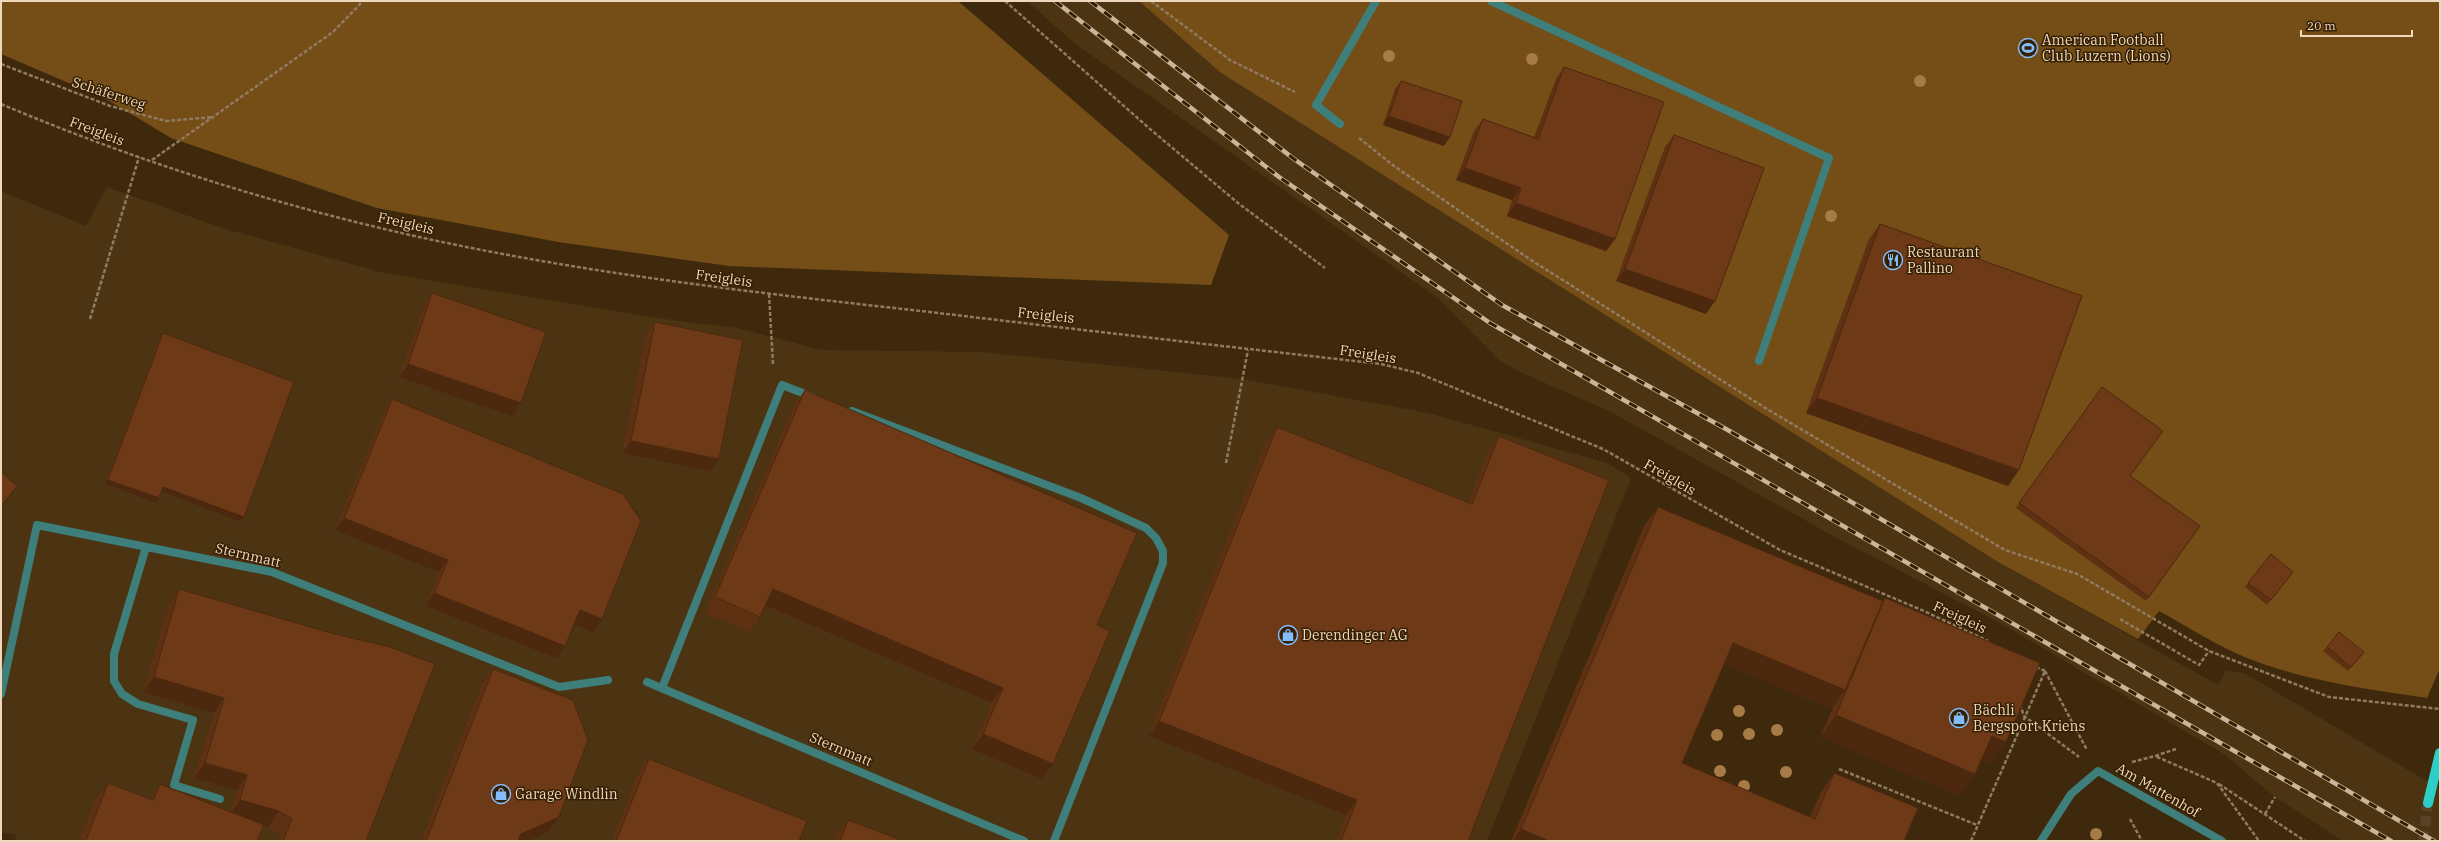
<svg xmlns="http://www.w3.org/2000/svg" width="2441" height="842" viewBox="0 0 2441 842" font-family="'IBM Plex Serif',serif">
	<rect width="100%" height="100%" fill="#3f290d"/>
	<path fill="#4c3413" d="M1027 1H1139L1221 73 1998 562 2218 685 2226 671 2244 673 2440 789V841H2343L2275 797 2224 754 1998 622 1837 538 1609 411 1518 371 1498 359 1438 298 1074 43Z
		M107 187 222 228 384 273 671 320 737 328 821 350 982 352 1242 379 1428 413 1607 463 1631 478 1487 841H15L17 835 1 832V191L86 226Z"/>
	<path fill="#744d17" d="M1 1H958L1229 235 1211 285 729 266 558 242 377 208 171 138 106 99 1 54Z
		M1139 1H2440V668L2427 698C2366 689 2305 681 2247 658 2216 645 2188 627 2159 611L2138 639 1998 562 1221 73Z"/>
	<g fill="none" stroke-linecap="round" stroke-linejoin="round">
		<path stroke="#594328" stroke-width="10" stroke-dasharray="10 5" stroke-linecap="butt" d="M2423 841 2428 803"/>
		<path stroke="#917b5f" stroke-width="2.5" stroke-dasharray="4 2" stroke-linecap="butt" d="M1005 1 1150 129 1238 203 1325 268
			M1151 1 1230 60 1295 92
			M1 64 110 106 166 121 214 117
			M1 104C136 161 276 205 419 237 587 274 759 293 930 312 1081 330 1231 347 1381 364L1418 373 1603 449 1780 550 1924 611 1988 641
			M1359 138 1394 166 1531 260 1767 409 2005 550 2077 574 2209 651 2329 697 2440 709
			M152 160 333 32 363 1
			M769 294 773 364
			M90 319 139 157
			M1226 463 1248 350
			M2120 619 2199 665 2209 651
			M2036 667 2045 671
			M2045 671 2087 750
			M2020 704 2024 716 2079 757
			M2176 749 2155 756 2217 783 2259 841
			M2132 762 2155 756
			M1839 769 1977 825
			M2219 784 2305 841
			M2265 814 2275 797
			M2130 819 2142 841
			M1971 841 2045 671"/>
		<path stroke="#3e7e7b" stroke-width="8" d="M1491 1 1829 158 1759 361
			M852 411 1081 498 1146 528 1156 538 1163 551V563L1054 841
			M146 547 114 654V681L122 694 138 704 193 720 174 785 220 799
			M662 688 782 385 813 397"/>
		<path stroke="#3e7e7b" stroke-width="8" d="M1340 124 1316 105 1376 1
			M647 682 1024 841
			M1 694 37 525 272 572 559 687 608 680
			M2041 841 2071 794 2098 771 2222 841"/>
		<path stroke="#2dcec8" stroke-width="10" d="M2428 803 2440 753"/>
		<defs>
			<path id="rail" d="M1055 1 1279 177 1490 323 2391 841
				M1090 1 1294 159 1502 305 1726 429 2434 841"/>
		</defs>
		<use href="#rail" stroke="#cbb49a" stroke-width="4.5"/>
		<use href="#rail" stroke="#341f03" stroke-width="3" stroke-dasharray="9" stroke-linecap="butt"/>
	</g>
	<g fill="#a77b45">
		<circle cx="1389" cy="56" r="6"/>
		<circle cx="1532" cy="59" r="6"/>
		<circle cx="1920" cy="81" r="6"/>
		<circle cx="1831" cy="216" r="6"/>
		<circle cx="1739" cy="711" r="6"/>
		<circle cx="1777" cy="730" r="6"/>
		<circle cx="1749" cy="734" r="6"/>
		<circle cx="1717" cy="735" r="6"/>
		<circle cx="1720" cy="771" r="6"/>
		<circle cx="1786" cy="772" r="6"/>
		<circle cx="1744" cy="786" r="6"/>
		<circle cx="2096" cy="834" r="6"/>
	</g>
	<path fill="#5e3113" d="M1564 67 1615 239 1606 251 1507 216 1512 200 1456 180 1474 131 1483 119 1534 137 1556 79Z
		M1401 81 1444 146 1383 125 1395 89Z
		M1674 135 1706 314 1616 281 1665 147Z
		M1880 224 2008 486 1806 413 1869 239Z
		M432 293 512 416 399 377 424 306Z
		M655 322 710 471 622 453 646 334Z
		M163 333 244 517 241 522 161 492 156 503 105 484 160 338Z
		M2102 387 2130 476 2200 526 2146 601 2016 508Z
		M805 390 1097 625 1053 764 1042 779 972 749 992 703 765 606 760 617 750 632 705 613 794 406Z
		M392 399 593 632 574 624 565 646 556 658 426 606 439 572 335 530 384 412Z
		M1277 427 1468 503 1488 452 1499 436 1468 841H1336L1346 815 1149 736 1266 443Z
		M1658 507 1883 601 1885 598 2006 742 1991 764 1981 760 1975 774 1960 796 1820 737 1833 708 1832 709 1724 664 1682 763 1810 817 1821 792 1834 773 1904 841H1511L1644 526Z
		M2290 576 2267 605 2245 587 2248 583Z
		M179 589 366 841H278L281 834 268 827 263 825 257 841H79L93 804 108 783 149 799 160 784 231 812 237 790 194 778 214 713 143 692 169 605Z
		M2327 647 2361 656 2348 671 2323 651Z
		M493 669 548 832 529 841H421L482 684Z
		M649 759 799 841H612L638 774Z
		M848 820 904 841H835L837 835Z"/>
	<path fill="#4c280f" d="M1389 116 1450 137 1444 146 1383 125Z
		M1465 168 1521 188 1512 200 1456 180Z
		M1516 203 1615 239 1606 251 1507 216Z
		M1625 269 1715 301 1706 314 1616 281Z
		M408 364 521 403 512 416 399 377Z
		M1817 398 2019 470 2008 486 1806 413Z
		M631 441 719 459 710 471 622 453Z
		M108 480 159 498 156 503 105 484Z
		M17 486 11 495 1 507V506Z
		M163 487 244 517 241 522 160 491Z
		M344 518 448 560 439 572 335 530Z
		M773 589 1003 688 992 703 762 604Z
		M434 593 565 646 556 658 426 606Z
		M580 610 602 619 593 632 571 623Z
		M1733 643 1845 690 1832 709 1720 662Z
		M2364 652 2361 656 2348 671 2351 667Z
		M154 677 224 698 214 713 143 692Z
		M1836 715 1975 774 1960 796 1820 737Z
		M1159 721 1357 800 1346 815 1149 736Z
		M983 734 1053 764 1042 779 972 749Z
		M1992 736 2006 742 1991 764 1976 758Z
		M205 763 247 775 237 790 194 778Z
		M240 800 279 811 268 827 229 816Z
		M559 817 548 832 529 841H516L521 834Z
		M1521 829 1549 841H1513Z"/>
	<path fill="#6d3916" stroke="#4c280f" d="M1564 67 1664 102 1615 239 1516 203 1521 188 1465 168 1483 119 1538 139Z
		M1401 81 1462 101 1450 137 1389 116Z
		M1674 135 1764 168 1715 301 1625 269Z
		M1880 224 2082 296 2019 470 1817 398Z
		M432 293 546 332 521 403 408 364Z
		M655 322 743 340 719 459 631 441Z
		M163 333 294 382 244 517 163 487 159 498 108 480Z
		M2102 387 2163 431 2130 476 2200 526 2149 597 2019 503Z
		M805 390 1137 533 1097 625 1110 631 1053 764 983 734 1003 688 773 589 760 617 715 597Z
		M392 399 623 494 641 521 602 619 580 610 565 646 434 593 448 560 344 518Z
		M1277 427 1472 504 1499 436 1609 480 1468 841H1341L1357 800 1159 721Z
		M1 472 17 486 1 506Z
		M1658 507 1883 601 1845 690 1733 643 1682 763 1815 819 1834 773 1918 808 1904 841H1549L1521 829Z
		M2271 554 2293 572 2271 600 2248 583Z
		M179 589 331 633 390 647 435 664 366 841H283L292 819 279 811 240 800 247 775 205 763 224 698 154 677Z
		M1885 598 2040 663 2006 742 1992 736 1975 774 1836 715Z
		M2339 632 2364 652 2351 667 2327 647Z
		M493 669 573 700 588 740 559 817 521 834 518 841H426Z
		M649 759 807 821 799 841H616Z
		M108 783 153 800 160 784 264 825 257 841H86V840Z
		M848 820 904 841H840Z"/>
	<defs>
		<symbol id="stadium-ring" viewBox="-11 -11 22 22"><circle r="9.5" fill="#341f03" stroke="#82bcfa" stroke-width="1.5"/><path d="M0-5a6.5 5 0 1 0 0 10a6.5 5 0 1 0 0-10ZM-3.5-1.8h7v3.6h-7Z" fill="#82bcfa"/></symbol>
		<symbol id="restaurant-ring" viewBox="-11 -11 22 22"><circle r="9.5" fill="#341f03" stroke="#82bcfa" stroke-width="1.5"/><path d="M-5-6h1v4h1v-4h1v4h1v-4h1v5L-1.5 .5V6h-2V.5L-5-1ZM5-6V6H3V1.5H1.5Q1.5-4 5-6Z" fill="#82bcfa"/></symbol>
		<symbol id="shop-ring" viewBox="-11 -11 22 22"><circle r="9.5" fill="#341f03" stroke="#82bcfa" stroke-width="1.5"/><path d="M-5-2.5h2.3a2.7 3.5 0 0 1 5.4 0H5L5.5 6h-11ZM-1.5-2.5h3a1.5 2.3 0 0 0-3 0Z" fill="#82bcfa"/></symbol>
	</defs>
	<g fill-rule="evenodd">
		<use href="#stadium-ring" x="2017" y="37" width="22" height="22"/>
		<use href="#restaurant-ring" x="1882" y="249" width="22" height="22"/>
		<use href="#shop-ring" x="1277" y="624" width="22" height="22"/>
		<use href="#shop-ring" x="1948" y="707" width="22" height="22"/>
		<use href="#shop-ring" x="490" y="783" width="22" height="22"/>
	</g>
	<g text-anchor="middle" stroke-width="3" stroke-linejoin="round" paint-order="stroke">
		<g font-size="14" fill="#efd8be" stroke="#341f03" text-anchor="start">
			<text x="2042" y="45">American Football<tspan x="2042" dy="16">Club Luzern (Lions)</tspan></text>
			<text x="1907" y="257">Restaurant<tspan x="1907" dy="16">Pallino</tspan></text>
			<text x="1302" y="640">Derendinger AG</text>
			<text x="1973" y="715">Bächli<tspan x="1973" dy="16">Bergsport Kriens</tspan></text>
			<text x="515" y="799">Garage Windlin</text>
		</g>
		<g font-size="14" fill="#efd8be" stroke="#341f03">
			<text transform="translate(109 93) rotate(18)" y="5">Schäferweg</text>
			<text transform="translate(97 131) rotate(21)" y="5">Freigleis</text>
			<text transform="translate(406 223) rotate(13)" y="5">Freigleis</text>
			<text transform="translate(724 278) rotate(8)" y="5">Freigleis</text>
			<text transform="translate(1046 315) rotate(6)" y="5">Freigleis</text>
			<text transform="translate(1368 354) rotate(9)" y="5">Freigleis</text>
			<text transform="translate(1670 477) rotate(30)" y="5">Freigleis</text>
			<text transform="translate(248 555) rotate(13)" y="5">Sternmatt</text>
			<text transform="translate(1960 617) rotate(25)" y="5">Freigleis</text>
			<text transform="translate(841 749) rotate(23)" y="5">Sternmatt</text>
			<text transform="translate(2158 790) rotate(30)" y="5">Am Mattenhof</text>
		</g>
	</g>
	<rect width="2441" height="842" fill="none" stroke="#efd8be" stroke-width="4"/>
	<path d="M2301 30v6h111v-6" fill="none" stroke="#efd8be" stroke-width="2"/>
	<text x="2307" y="30" font-size="12" fill="#efd8be" stroke="#341f03" stroke-width="3" paint-order="stroke">20 m</text>
</svg>
